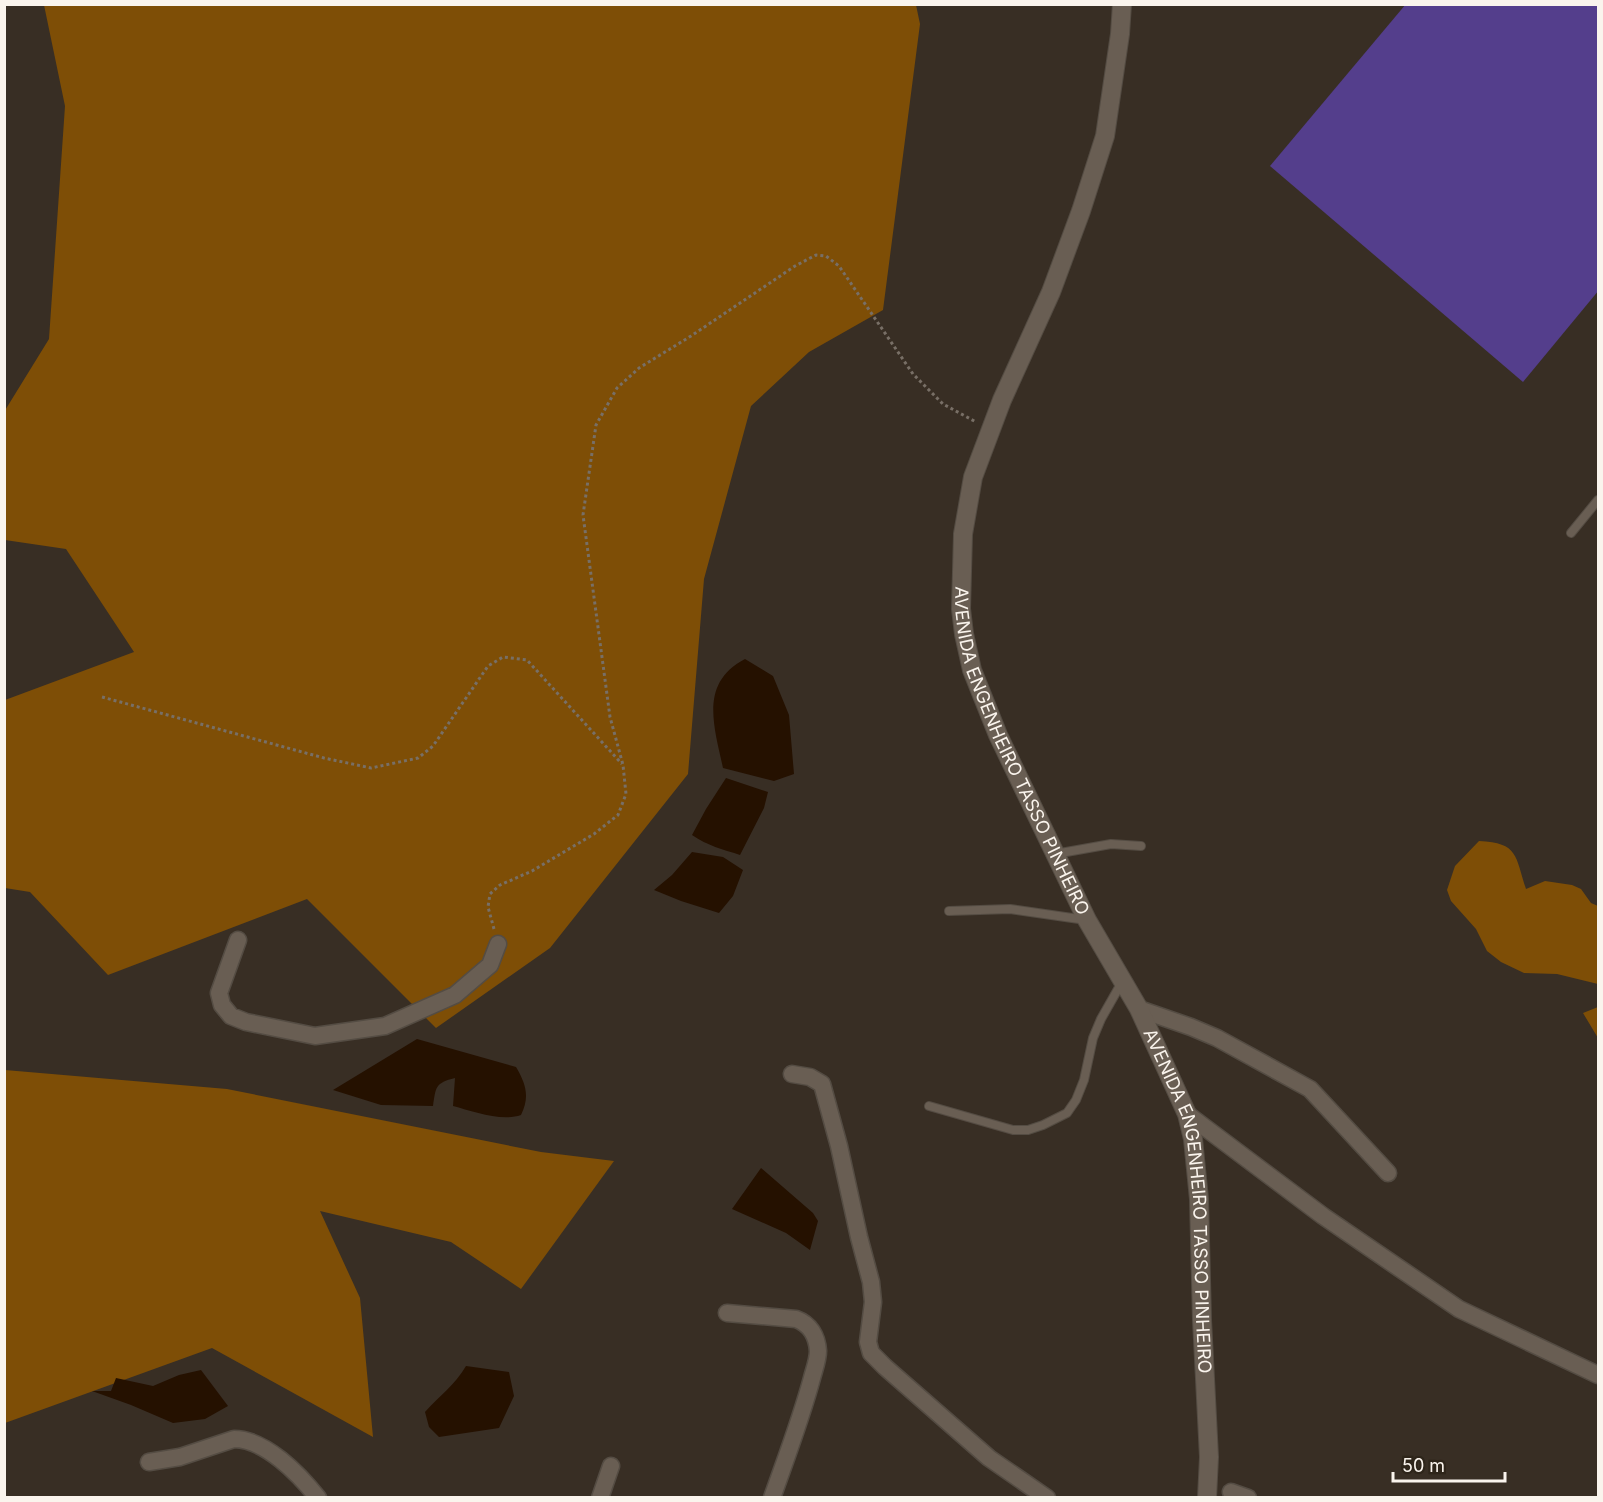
<svg xmlns="http://www.w3.org/2000/svg" width="1603" height="1502" viewBox="0 0 1603 1502" font-family="Inter,sans-serif">
	<rect width="100%" height="100%" fill="#382e24"/>
	<path fill="#7e4e06" d="M44 5H916L920 24 883 310 809 352 751 406 704 579 688 774 550 948 436 1028 307 899 108 975 30 892 5 888V700L134 652 66 549 5 540 4 412 49 339 65 106Z
		M1479 841C1519 843 1515 856 1526 889L1545 881 1572 885 1581 889 1591 903 1598 906V984L1557 974 1524 973 1501 962 1487 951 1476 929 1451 901 1447 890 1455 866Z
		M1598 1007V1038L1583 1013Z
		M5 1070 227 1089 541 1152 614 1161 521 1289 451 1242 320 1211 360 1298 373 1437 212 1348 5 1423Z"/>
	<path fill="#251100" d="M745 659 773 676 789 715 794 774 774 781 723 768C714 726 699 683 745 659Z
		M726 778 768 792 764 808 740 855C722 849 708 846 692 835L706 809Z
		M692 852 723 857 743 870 733 896 719 913 681 901 654 890 672 875Z
		M417 1039 516 1067C526 1084 530 1097 521 1115 501 1122 472 1111 453 1106L455 1078C435 1083 436 1087 433 1106L381 1105 333 1090Z
		M761 1168 813 1213 818 1221 810 1250 786 1233 732 1209Z
		M466 1366 509 1372 514 1396 499 1428 439 1437 429 1427 425 1412C439 1396 455 1385 466 1366Z
		M201 1370 228 1406 205 1419 173 1423 131 1405 92 1391H111L116 1378 153 1386 179 1375Z"/>
	<path fill="#543e8c" d="M1406 4H1599V290L1523 382 1270 166Z"/>
	<g fill="none" stroke-linecap="round" stroke-linejoin="round">
		<defs>
			<path id="lane" d="M1571 533 1598 500
				M1055 854 1111 844 1141 846
				M949 911 1010 909 1086 920
				M929 1106 1013 1130H1028L1043 1125 1067 1113 1076 1100 1084 1080 1093 1038 1101 1019 1122 982"/>
			<path id="street" d="M238 940 219 993 222 1005 231 1016 246 1022 315 1036 385 1026 455 995 490 965 498 944
				M1139 1009 1191 1027 1217 1038 1310 1089 1388 1173
				M792 1074 810 1077 822 1084 839 1146 859 1237 871 1282 873 1302 868 1342 871 1353 885 1367 989 1458 1047 1498
				M1187 1114 1323 1216 1459 1309 1598 1375
				M727 1313 796 1319C810 1324 817 1336 818 1351 818 1360 814 1370 812 1378 801 1419 786 1458 772 1498
				M149 1462 180 1457 234 1439C265 1439 299 1474 318 1498
				M1231 1492 1248 1498
				M600 1498 611 1466"/>
			<g id="secondary">
				<path id="s1" d="M1122 4 1120 34 1105 136 1081 211 1051 292 1002 400 973 477 963 534 961 609 964 634 972 670 998 735 1087 920 1139 1009 1187 1114 1193 1139 1199 1199 1202 1320 1209 1457 1207 1498"/>
			</g>
		</defs>
		<use href="#lane" stroke="#544c43" stroke-width="10"/>
		<use href="#street" stroke="#544c43" stroke-width="19"/>
		<use href="#secondary" stroke="#544c43" stroke-width="20"/>
		<path stroke="#786f66" stroke-width="3" stroke-dasharray="3 3" stroke-linecap="butt" d="M102 697 324 758 371 768 418 758 433 746 488 666 503 657 527 660 622 764
			M494 929 488 907 490 894 500 885 532 871 594 834 618 815 626 794 623 765 610 717 583 515 596 425 617 388 639 368 691 336 795 266 816 255 826 256 839 266 913 374 943 404 976 422"/>
		<use href="#lane" stroke="#695e53" stroke-width="8"/>
		<use href="#street" stroke="#695e53" stroke-width="16"/>
		<use href="#secondary" stroke="#695e53" stroke-width="18"/>
	</g>
	<g text-anchor="middle" stroke-width="4.5" stroke-linejoin="round" paint-order="stroke">
		<g font-size="18" fill="#faf4ed" stroke="#2e251a">
			<text dy="6" stroke="none"><textPath href="#s1" startOffset="786">AVENIDA ENGENHEIRO TASSO PINHEIRO</textPath></text>
			<text dy="6" stroke="none"><textPath href="#s1" startOffset="1272">AVENIDA ENGENHEIRO TASSO PINHEIRO</textPath></text>
		</g>
	</g>
	<rect width="1603" height="1502" fill="none" stroke="#faf4ed" stroke-width="12"/>
	<path d="M1393 1472v9h112v-9" fill="none" stroke="#faf4ed" stroke-width="3"/>
	<text x="1402" y="1472" font-size="18" fill="#faf4ed" stroke="#2e251a" stroke-width="4.5" paint-order="stroke">50 m</text>
</svg>
